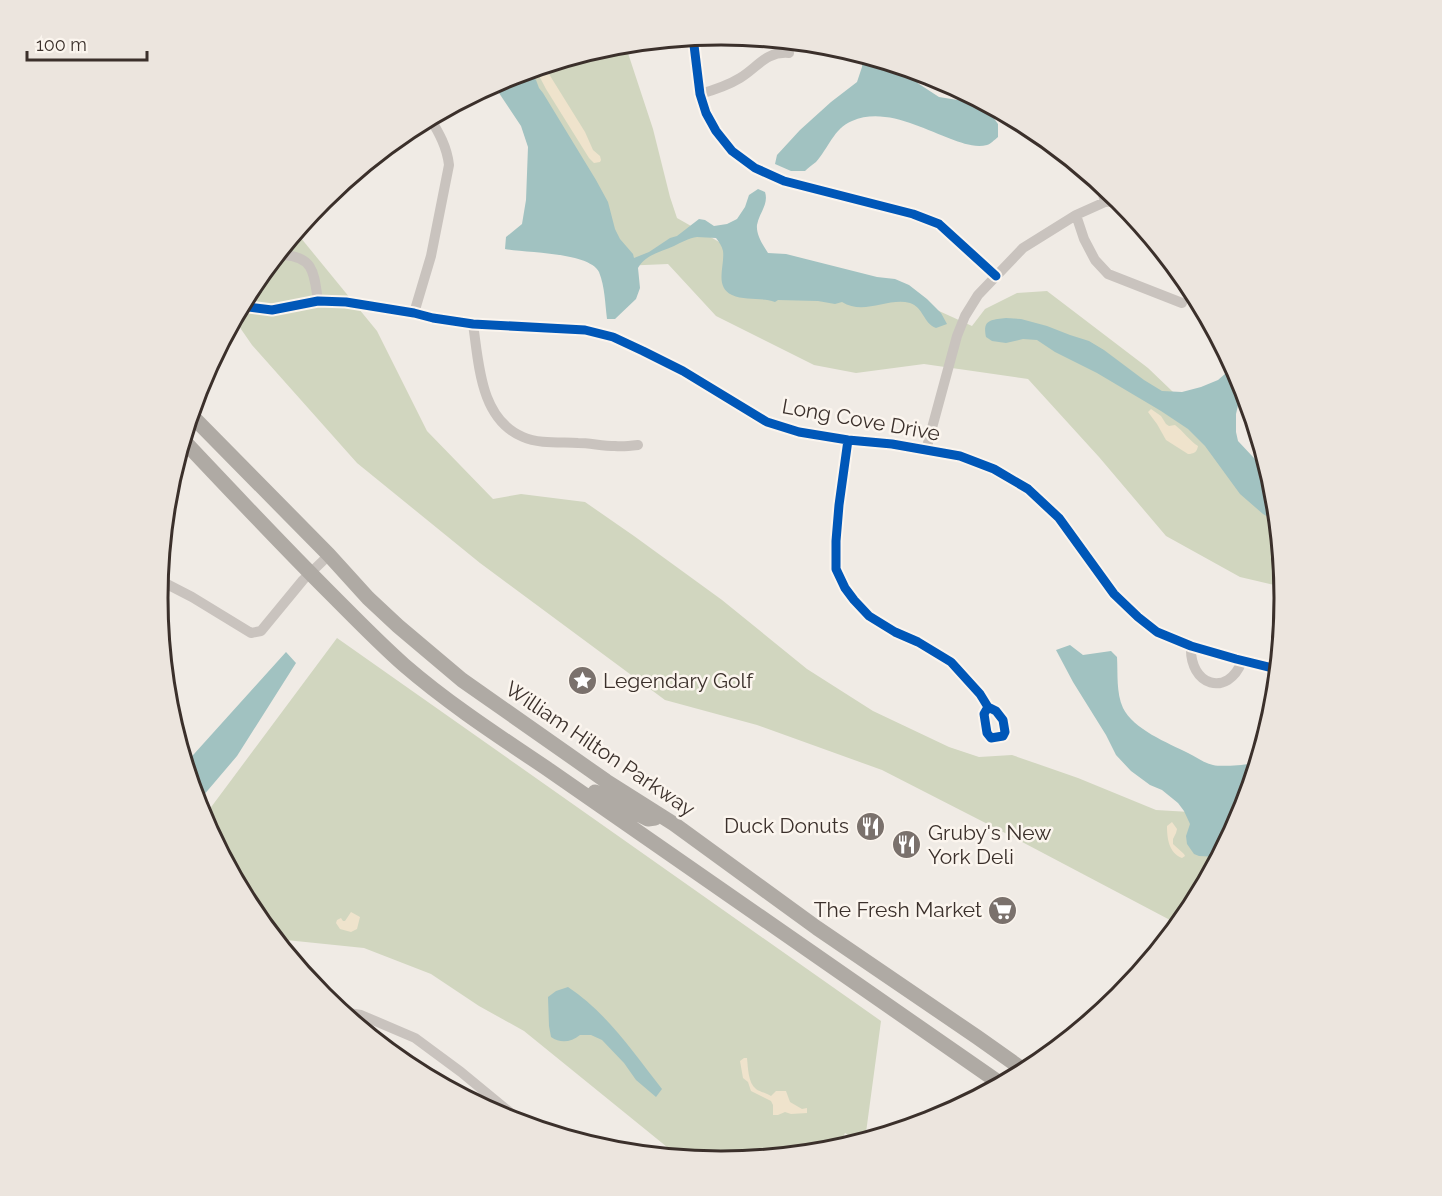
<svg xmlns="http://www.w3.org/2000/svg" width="1442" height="1196" viewBox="0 0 1442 1196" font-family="Raleway,sans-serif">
	<rect width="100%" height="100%" fill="#f0ebe5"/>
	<path fill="#d1d6bf" d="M625 44 653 129 670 197 677 218 742 255 895 291 972 326 985 309 1017 293 1047 291 1148 368 1220 437 1275 506 1283 587 1240 577 1166 536 1099 457 1028 379 924 364 856 373 814 365 716 316 668 264 621 266 505 78 611 45Z
		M296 232 377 331 427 431 493 499 521 494 585 502 634 536 722 600 807 669 873 711 949 747 979 757 1012 755 1078 778 1156 810 1241 815 1189 911 1181 921 1170 920 1009 835 882 770 757 725 665 700 480 563 357 463 252 345 234 319 253 285Z
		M337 638 881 1021 865 1140 859 1142 845 1133 838 1148 831 1151 721 1161 671 1157 667 1147 524 1031 479 1006 431 974 364 948 286 940 278 942 252 911 203 818Z"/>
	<path fill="#efe3cc" d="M544 66 585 132 593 150 600 156 601 160 600 162 594 163 589 158 546 89 535 68Z
		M1151 409 1161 416 1166 424 1169 426 1175 425C1183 431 1190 441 1198 446 1197 452 1194 454 1188 454L1166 440 1157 424 1148 412Z
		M1172 822 1177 829 1176 833 1173 839V844L1184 854 1185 856 1182 858C1169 853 1167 839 1167 826Z
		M351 912 360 917 357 929 351 932 340 929 336 923 337 920 341 918 343 921H345Z
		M744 1058H747C748 1067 748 1083 756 1089 760 1092 766 1093 771 1096L776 1091H786L790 1102 802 1109 807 1108V1113L791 1114 785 1112 778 1115H773V1105L771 1101 751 1091 748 1082 743 1078 740 1061Z"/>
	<path fill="#a1c2c1" d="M863 55 899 66 919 84 939 97 964 101 977 105 990 113 998 124V137C994 140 991 144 987 145 975 148 962 143 951 139 921 128 884 107 852 121 834 128 828 149 816 162 812 165 808 168 805 171H791L775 164 777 155 800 130 831 102 857 82 862 67Z
		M528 71 536 80 539 88 543 93 596 180 608 202 615 229 620 239 633 254 634 258 649 252 670 238 677 236 699 219 705 220 714 226 727 224 737 219 745 207 749 195 758 189 765 192C769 204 759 213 757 225 756 235 763 245 768 253L786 254 877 277 895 279 909 285 927 299 941 313 947 324 936 328C923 323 924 308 910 303 888 297 864 316 842 302L835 304 818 301 778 300 775 302C762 297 745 301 732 295 714 286 725 266 723 251 722 246 719 242 716 238 710 238 703 237 697 237 689 238 682 242 674 246 661 252 646 254 638 268L640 288 636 299 615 319H607C605 304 605 287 599 272 589 252 526 253 505 249L506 237 522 224 526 200 528 147 521 126 493 84 506 77Z
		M1006 318 1021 319 1047 326 1070 335 1089 341 1104 350 1144 380 1162 391 1182 392 1201 387 1218 380 1233 367 1244 389 1240 397 1236 414V432L1238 441 1269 474 1274 488 1277 522 1263 514 1240 494 1205 446 1188 429 1161 411 1097 373 1055 352 1037 340 1023 339 1006 343 992 341 986 337C982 319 992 320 1006 318Z
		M1070 645 1083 655 1111 651 1117 657C1118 674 1116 692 1123 708 1133 729 1168 743 1188 753 1196 757 1204 763 1213 765 1221 767 1241 765 1250 764L1256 758 1261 750 1241 814 1218 857 1199 856 1194 854 1187 844 1186 836 1190 824 1184 811 1178 803 1162 790 1150 785 1131 771 1116 755 1106 735 1073 682 1056 650Z
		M286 652 296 663 237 756 197 803 185 764Z
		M568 987C607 1013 633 1052 662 1089L656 1097 636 1080 624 1063 602 1040 591 1035H580C571 1042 561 1044 551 1037L549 1026 548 997 556 991Z"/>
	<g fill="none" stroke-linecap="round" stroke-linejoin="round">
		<path stroke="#c9c3be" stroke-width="10" d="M693 37 700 94 706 113 716 131 732 151 755 168 784 181 913 214 939 224 996 276
			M700 94C714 90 727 86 740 78 758 67 766 51 789 53
			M1100 183 1105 202
			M1076 215 1084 239 1095 260 1108 274 1182 303
			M284 255C315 257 314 275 318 301
			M241 306 272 310 318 301 346 302 414 313 433 318 473 324 585 330 613 337 643 351 683 371 767 422 799 432 848 440 892 444 960 456 994 469 1028 489 1059 518 1114 594 1138 617 1157 632 1191 646 1236 659 1277 669
			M414 313 431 256 449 165C447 147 439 133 430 118
			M473 324C479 364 480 419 523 437 539 444 561 442 578 443 590 443 602 446 615 446 622 447 630 446 638 445
			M848 440 839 505 836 541V569L845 588 854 600 869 616 895 632 918 642 951 662 980 694 988 707 996 711 1003 720 1005 732 1003 736 991 738 987 733 984 714 988 707
			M926 450 957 336 965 316 978 295 1023 248 1076 215 1105 202 1120 201
			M159 580 192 597 251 633 261 631 303 580 329 555
			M1191 646C1189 686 1228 698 1242 661
			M342 1012 361 1015 415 1038 461 1072 524 1124"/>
		<path stroke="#afaaa4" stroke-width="15" d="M191 415 329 555 368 598 398 626 462 680 606 781 674 824 817 928 977 1037 1025 1071
			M183 440C231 491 279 542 329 592 354 617 378 642 404 665 449 704 500 737 549 770L1001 1084
			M595 792 648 819 655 818"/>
		<defs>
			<path id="cycleway" d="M693 37 700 94 706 113 716 131 732 151 755 168 784 181 913 214 939 224 996 276
				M241 306 272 310 318 301 346 302 414 313 433 318 473 324 585 330 613 337 643 351 683 371 767 422 799 432 848 440 892 444 960 456 994 469 1028 489 1059 518 1114 594 1138 617 1157 632 1191 646 1236 659 1277 669
				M848 440 839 505 836 541V569L845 588 854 600 869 616 895 632 918 642 951 662 980 694 988 707 996 711 1003 720 1005 732 1003 736 991 738 987 733 984 714 988 707"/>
		</defs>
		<use href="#cycleway" stroke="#fbf5ee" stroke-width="13"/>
		<use href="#cycleway" stroke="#0057b8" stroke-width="9"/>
	</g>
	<defs>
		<symbol id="sight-disc" viewBox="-11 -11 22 22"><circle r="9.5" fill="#7a716c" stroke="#fbf5ee"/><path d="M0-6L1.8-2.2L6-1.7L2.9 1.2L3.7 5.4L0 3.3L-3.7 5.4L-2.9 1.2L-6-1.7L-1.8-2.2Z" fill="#fff"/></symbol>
		<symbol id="restaurant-disc" viewBox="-11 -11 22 22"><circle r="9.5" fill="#7a716c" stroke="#fbf5ee"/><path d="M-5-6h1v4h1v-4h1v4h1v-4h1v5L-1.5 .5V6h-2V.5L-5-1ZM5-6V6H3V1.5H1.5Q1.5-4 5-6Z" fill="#fff"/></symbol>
		<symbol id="supermarket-disc" viewBox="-11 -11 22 22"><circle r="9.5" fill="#7a716c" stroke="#fbf5ee"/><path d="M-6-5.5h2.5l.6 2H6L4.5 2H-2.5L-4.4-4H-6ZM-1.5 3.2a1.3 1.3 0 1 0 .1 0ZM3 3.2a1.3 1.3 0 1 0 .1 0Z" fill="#fff"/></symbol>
	</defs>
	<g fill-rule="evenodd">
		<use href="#sight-disc" x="566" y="664" width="33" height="33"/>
		<use href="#restaurant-disc" x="854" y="810" width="33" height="33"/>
		<use href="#restaurant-disc" x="890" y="828" width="33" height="33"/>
		<use href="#supermarket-disc" x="986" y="894" width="33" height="33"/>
	</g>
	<g text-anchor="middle" stroke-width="5" stroke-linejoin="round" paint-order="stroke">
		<g font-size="21" fill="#3b302b" stroke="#fbf5ee">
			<text transform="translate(861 420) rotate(10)" y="7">Long Cove Drive</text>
			<text transform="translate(600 749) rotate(34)" y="7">William Hilton Parkway</text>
		</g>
		<g font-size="21" fill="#3b302b" stroke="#fbf5ee" text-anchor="start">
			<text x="603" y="688">Legendary Golf</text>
			<text x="849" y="833" text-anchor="end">Duck Donuts</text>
			<text x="928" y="840">Gruby's New<tspan x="928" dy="24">York Deli</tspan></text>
			<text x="982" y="917" text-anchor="end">The Fresh Market</text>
		</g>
	</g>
	<path d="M0 0H1442V1196H0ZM168 598a553 553 0 1 1 1106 0a553 553 0 1 1-1106 0Z" fill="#ece5de" fill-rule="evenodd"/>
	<path fill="none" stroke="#3b302b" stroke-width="3" d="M168 598a553 553 0 1 1 1106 0a553 553 0 1 1-1106 0Z"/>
	<path d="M27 51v9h120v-9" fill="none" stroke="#3b302b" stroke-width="3"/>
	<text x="36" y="51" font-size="18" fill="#3b302b" stroke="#fbf5ee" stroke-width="4.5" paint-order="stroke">100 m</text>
</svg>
